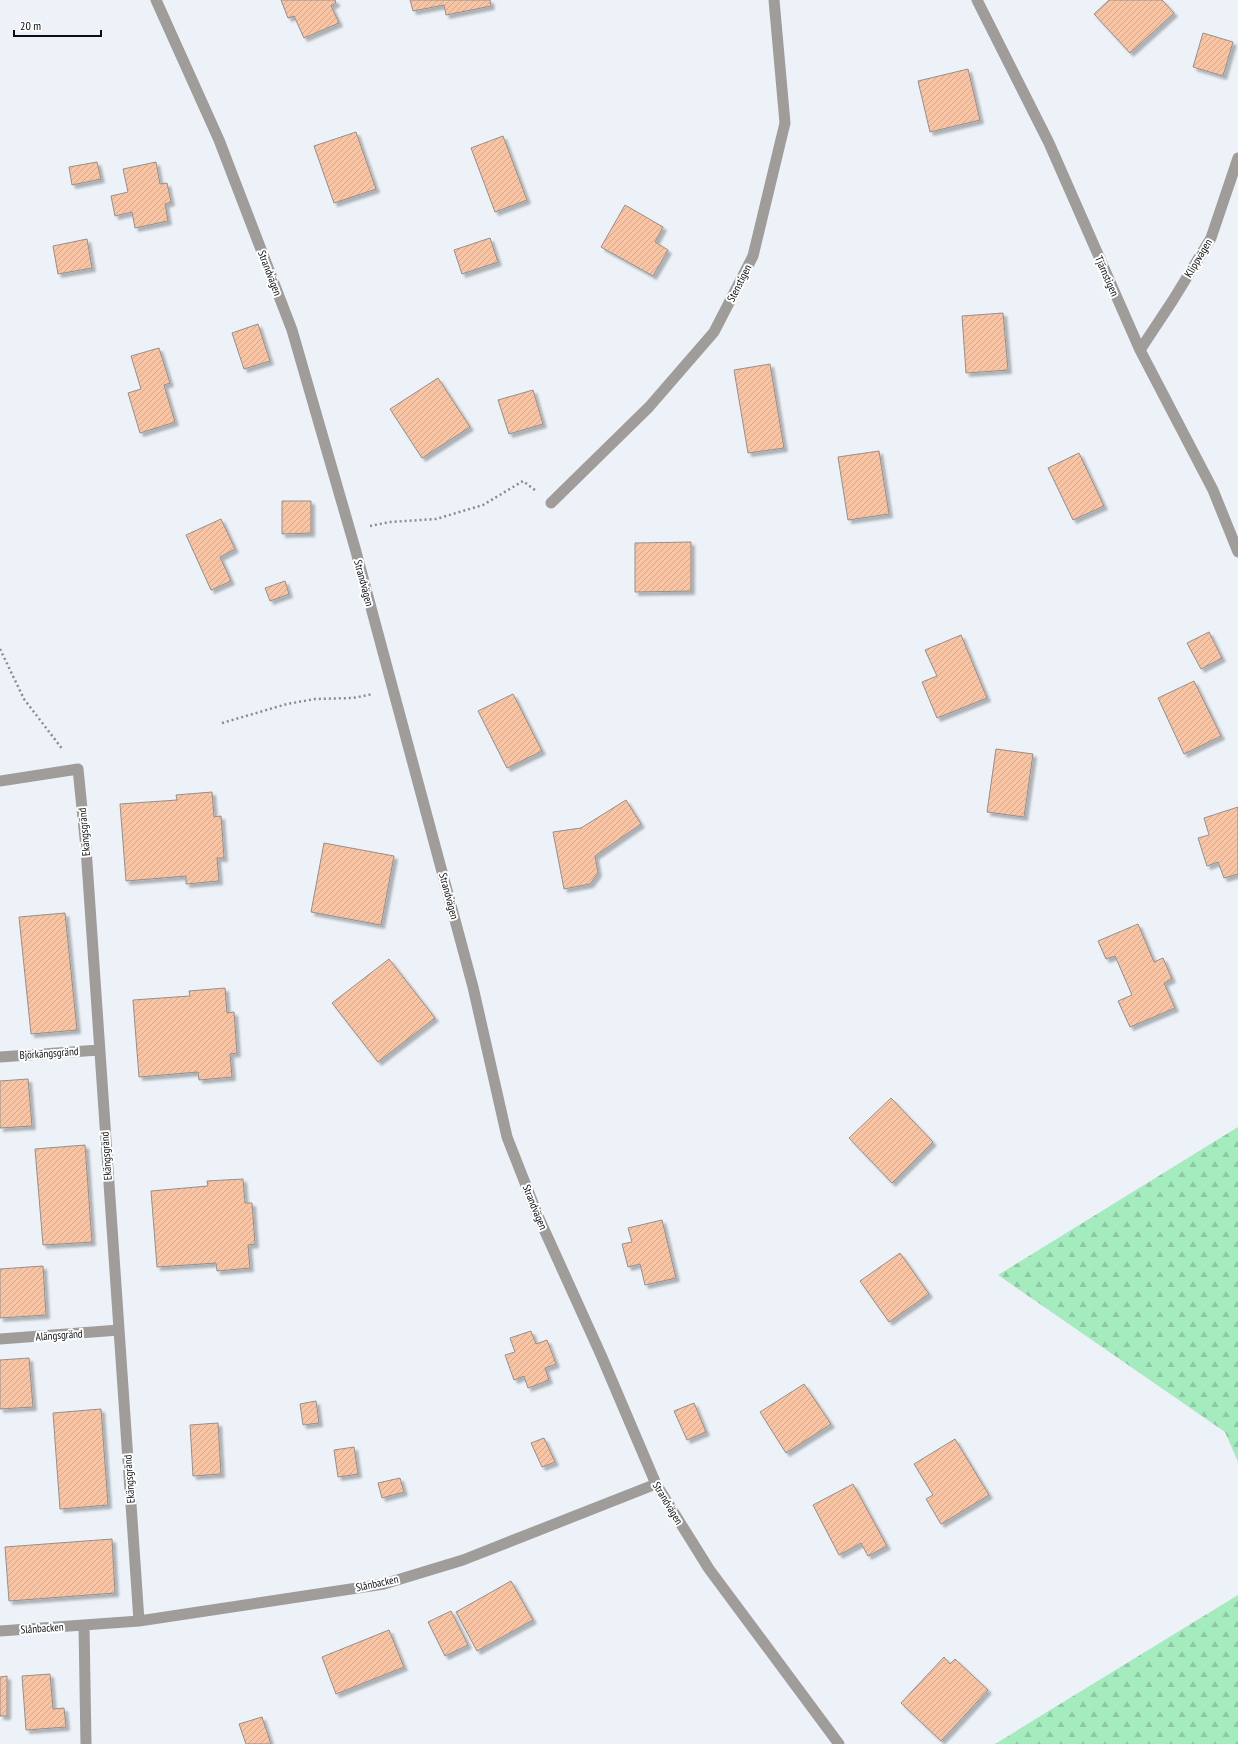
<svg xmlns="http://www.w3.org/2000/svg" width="1238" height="1744" viewBox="0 0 1238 1744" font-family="'PT Sans Narrow',sans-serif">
	<defs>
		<pattern id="forest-firs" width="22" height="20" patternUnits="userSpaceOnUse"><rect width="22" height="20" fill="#a4ebbd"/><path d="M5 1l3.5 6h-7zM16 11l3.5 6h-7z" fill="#8cc8a1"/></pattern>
		<pattern id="building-hatch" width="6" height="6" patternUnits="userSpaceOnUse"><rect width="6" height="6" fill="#f9c4a4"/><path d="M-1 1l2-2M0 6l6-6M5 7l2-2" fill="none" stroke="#d4a78c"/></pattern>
		<filter id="shadow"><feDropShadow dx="3.5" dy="3.5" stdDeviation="1" flood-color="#0004"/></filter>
	</defs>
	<rect width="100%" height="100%" fill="#ecf2f8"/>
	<path fill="url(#forest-firs)" d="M1238 1127V1462L1225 1432 998 1275Z
		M1238 1595V1744H995Z"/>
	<path fill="url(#building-hatch)" stroke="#968f8b" filter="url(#shadow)" d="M281 0H335L336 3 331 6 339 23 304 38 294 16 288 18Z
		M410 0H490L491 6 446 15 444 5 413 11Z
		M1109 0H1162L1174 13 1130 53 1094 14Z
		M1203 33 1233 42 1223 76 1193 67Z
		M968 69 980 120 930 132 918 81Z
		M356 132 376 189 334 203 314 146Z
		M503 136 527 200 495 212 471 148Z
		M97 162 101 179 72 185 69 167Z
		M156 162 160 184 167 183 171 202 165 204 168 221 135 228 132 212 115 216 111 196 128 192 123 169Z
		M625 205 663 227 655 242 668 250 653 276 601 247Z
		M490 238 498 262 462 274 454 250Z
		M87 239 92 268 58 274 53 246Z
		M1003 313 1008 370 966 373 962 316Z
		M258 324 270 361 244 369 232 333Z
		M159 348 170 383 164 385 175 422 140 433 128 393 141 389 131 356Z
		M770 364 784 448 748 453 734 370Z
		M438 378 470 427 422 458 390 409Z
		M533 390 543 424 509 434 498 400Z
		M879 451 889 514 848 520 838 457Z
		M1079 453 1104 506 1073 520 1048 468Z
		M282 501H311V533L282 534Z
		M221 519 235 549 220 557 231 581 211 590 186 535Z
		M691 542V591L635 592V543Z
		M285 581 289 594 270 601 265 588Z
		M1209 632 1222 658 1201 669 1187 643Z
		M961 635 987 698 937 718 922 682 937 676 925 650Z
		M1194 681 1221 736 1184 754 1158 698Z
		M513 694 542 751 507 768 478 711Z
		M996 749 1033 754 1024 817 987 812Z
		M212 792 214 817 221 816 224 858H217L219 881 186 884V876L126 881 120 804 177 800 176 795Z
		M626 800 641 824 595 856 598 873 590 884 564 889 553 832 581 828Z
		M1238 807V874L1224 878 1218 862 1207 866 1198 838 1209 835 1204 818Z
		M324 843 394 856 381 925 311 912Z
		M65 913 77 1030 31 1034 19 917Z
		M1138 924 1154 962 1163 958 1172 979 1164 983 1175 1008 1130 1027 1118 1001 1132 995 1115 956 1106 959 1098 941Z
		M389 959 435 1018 378 1062 332 1003Z
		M225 988 227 1013 234 1012 237 1053 230 1054 232 1077 199 1080 198 1072 139 1077 133 1000 190 996 189 991Z
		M28 1079 32 1126 0 1128V1081Z
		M891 1098 933 1142 892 1183 849 1138Z
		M85 1145 92 1242 43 1245 35 1149Z
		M243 1179 245 1203H252L255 1244 248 1245 250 1268 217 1271 216 1263 157 1267 151 1191 208 1186 207 1181Z
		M662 1220 676 1278 645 1285 640 1264 628 1267 622 1244 632 1242 628 1228Z
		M900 1253 929 1294 889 1322 860 1281Z
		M43 1266 46 1315 0 1318V1269Z
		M531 1331 536 1344 547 1340 556 1364 545 1368 549 1380 528 1388 524 1376 514 1380 505 1355 515 1352 510 1338Z
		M29 1358 33 1407 0 1409V1360Z
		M804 1384 831 1424 786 1453 760 1412Z
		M316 1401 319 1423 303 1425 300 1404Z
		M694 1403 706 1432 687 1440 674 1411Z
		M101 1409 108 1505 60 1509 53 1413Z
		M218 1423 221 1474 193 1476 190 1425Z
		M544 1438 555 1462 542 1467 531 1443Z
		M955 1439 989 1495 941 1524 926 1499 933 1495 914 1464Z
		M354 1447 358 1474 338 1477 334 1450Z
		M400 1478 404 1492 382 1498 378 1483Z
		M853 1484 887 1546 868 1556 861 1543 839 1555 813 1505Z
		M112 1539 115 1593 9 1601 5 1547Z
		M511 1581 533 1620 477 1651 456 1612Z
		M451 1611 468 1645 445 1656 428 1622Z
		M389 1630 404 1667 336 1694 322 1657Z
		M944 1657 950 1664 955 1659 988 1690 941 1741 901 1703Z
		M50 1674 53 1709 64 1708 66 1727 26 1730 22 1676Z
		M7 1676V1716H0V1677Z
		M262 1717 271 1744H246L239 1724Z"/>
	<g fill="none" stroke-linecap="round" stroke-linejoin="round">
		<path stroke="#888c90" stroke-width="2.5" stroke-dasharray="2 3" stroke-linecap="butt" d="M370 526 390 522 436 519 483 505 523 481 535 490
			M0 649 24 699 63 750
			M222 723 287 704 315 699 353 698 373 694"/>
		<path stroke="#9f9c9a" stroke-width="11" d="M156 0 219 140 292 330 355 548 473 987 507 1137 538 1216 601 1355 656 1484 709 1569 839 1744
			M977 0 1049 143 1140 350 1213 490 1238 552
			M1140 350 1173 300 1211 238 1238 158
			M551 503 649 407 714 332 753 256 785 123 774 0
			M0 781 78 769 86 848 139 1621
			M0 1057 99 1050
			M0 1339 119 1330
			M84 1625 86 1744
			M0 1631 139 1621 384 1584 463 1560 656 1484"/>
	</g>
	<g text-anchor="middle" stroke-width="4" stroke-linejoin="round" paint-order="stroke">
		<g font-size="11" fill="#0c0e10" stroke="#fff">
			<text transform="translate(1198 258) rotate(-59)" y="4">Klippvägen</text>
			<text transform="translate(270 273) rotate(69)" y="4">Strandvägen</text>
			<text transform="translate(1107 276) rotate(66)" y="4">Tjärnstigen</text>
			<text transform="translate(739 283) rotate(-63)" y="4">Stenstigen</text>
			<text transform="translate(364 583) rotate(75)" y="4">Strandvägen</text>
			<text transform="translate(84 832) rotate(-95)" y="4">Ekängsgränd</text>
			<text transform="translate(449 896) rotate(75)" y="4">Strandvägen</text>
			<text transform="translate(49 1053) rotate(-4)" y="4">Björkängsgränd</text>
			<text transform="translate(106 1156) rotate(-94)" y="4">Ekängsgränd</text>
			<text transform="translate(535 1207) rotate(68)" y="4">Strandvägen</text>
			<text transform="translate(59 1335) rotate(-4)" y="4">Alängsgränd</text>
			<text transform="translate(129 1479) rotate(-94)" y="4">Ekängsgränd</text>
			<text transform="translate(668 1503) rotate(59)" y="4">Strandvägen</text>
			<text transform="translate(377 1583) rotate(-12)" y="4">Slånbacken</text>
			<text transform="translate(42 1628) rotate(-4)" y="4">Slånbacken</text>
		</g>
	</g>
	<path d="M14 30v6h87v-6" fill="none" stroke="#0c0e10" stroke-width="2"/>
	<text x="20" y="30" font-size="12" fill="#0c0e10" stroke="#ffffff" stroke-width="3" paint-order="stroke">20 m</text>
</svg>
